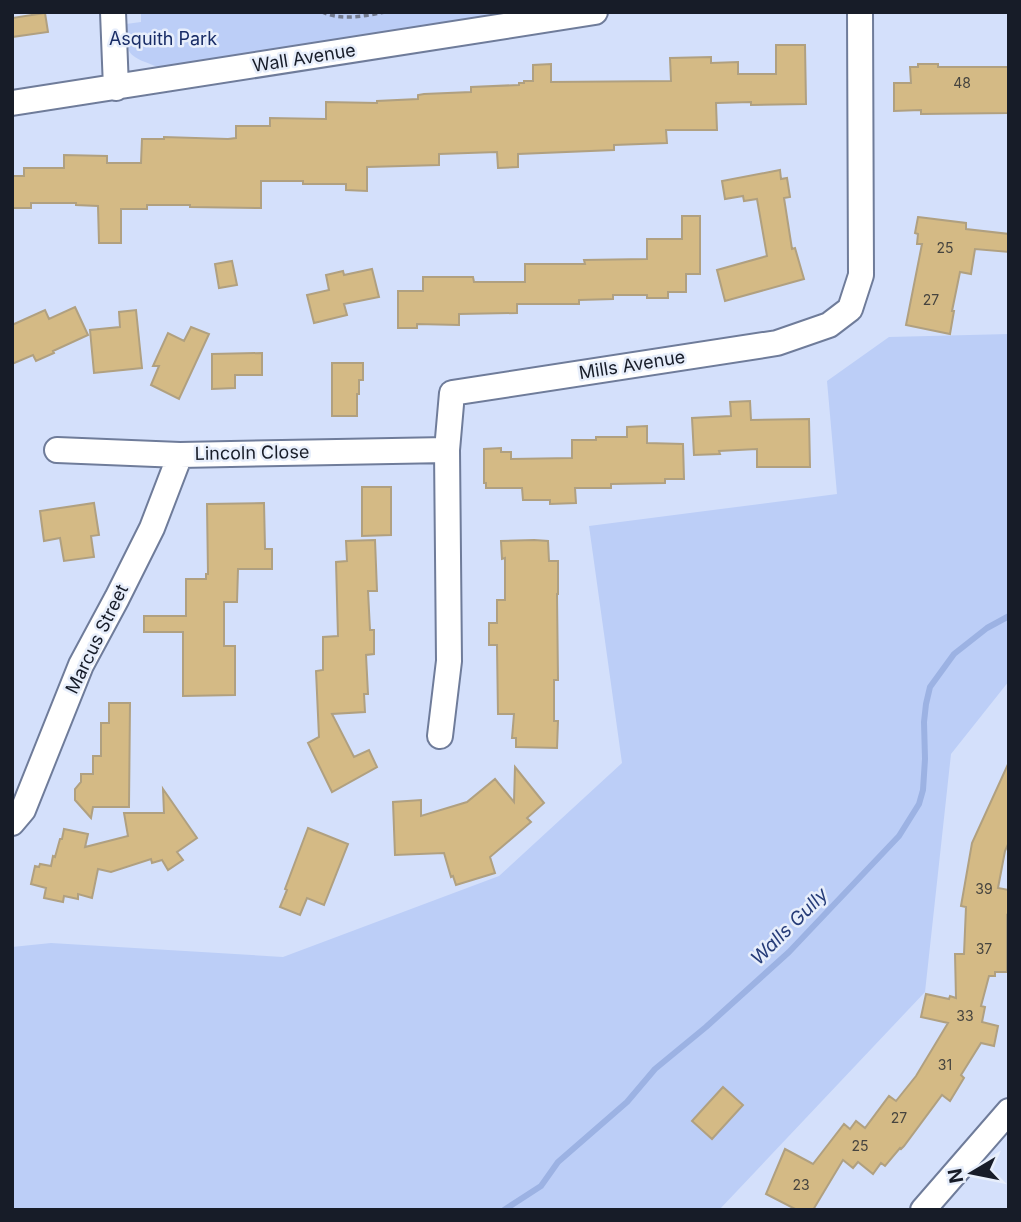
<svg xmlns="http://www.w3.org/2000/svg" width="1021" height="1222" viewBox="0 0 1021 1222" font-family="Inter,sans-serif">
	<rect width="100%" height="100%" fill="#d4e0fb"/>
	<path fill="#bccef7" d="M141 12H508L158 67C129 56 125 56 126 24L141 22Z
		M1009 334V681L951 754 925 992 719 1210H12V947L51 943 283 957 499 876 622 763 589 526 837 494 827 381 889 337Z"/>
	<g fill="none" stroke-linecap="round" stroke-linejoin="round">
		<path stroke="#9cb2e3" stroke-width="6" d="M504 1210 541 1186 558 1162 627 1102 655 1069 706 1027 789 952 899 836 919 804 923 790 925 759 924 722 926 704 930 687 954 654 987 628 1009 616"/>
	</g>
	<path fill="#d4ba85" stroke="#b0a080" stroke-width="2" d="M45 13 48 32 12 37V18Z
		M776 45H805L806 104 751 105V102L716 103 717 130H666L667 143 614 145V150L518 154V167L498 168 497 152 439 154V165L367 167V191L346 190V184H303V181H261V208L190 207V205H147V209H121V243H99L98 206 76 205V203H31V208H12V176H24V168H64V155L107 156V163H141L142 139H164V137L228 139 236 138V126H270V118L326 119V102L377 103V101L418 99V95L424 94 471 92V87L519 85V83H524V81H533V65L551 64V82L671 81 670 58 711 57V63L738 62V74H776Z
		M918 64H938V67H1009V113L921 114V110L894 111V83H911L910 67H918Z
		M780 170 781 179 787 178 790 197 784 198 792 249 795 248 804 279 725 301 717 270 767 256 757 199 744 201 743 196 725 199 722 181Z
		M682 216H700V274H686V292H668V298H647V295H613V299L579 300V304H517V313L459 314V325L417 324V328H398V291H423V277H473L474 282H525V264H585L584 260 647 259V239H682Z
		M918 217 966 223V229L1009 234V252L975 249 971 274 960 272 952 311H954L950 334 906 325 922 244H917L918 234 915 233Z
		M232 261 237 285 219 288 215 264Z
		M372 269 379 297 344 304 347 315 314 323 307 295 329 290 326 275 343 271 344 275Z
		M75 307 88 335 53 351 54 353 36 361 33 355 12 364V325L45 310 49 319Z
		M136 310 142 368 94 373 90 330 120 327 119 312Z
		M191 327 209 334 179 399 151 385 159 366H153L168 333 184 341Z
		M262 353V375H235V388L212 389V354Z
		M332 363H363V380H359V394H357V416H332Z
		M750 401 751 420 809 419 810 467H757V449L719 451 720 454 694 455 692 418 731 416 730 402Z
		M647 426V443L683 444 684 479H665V483L611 484V488H575L576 503 550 504V500H523L522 488H486V483H484V449L501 448V452H511V459L572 458V440H596V437H627V427Z
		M362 487H391V535L362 536Z
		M94 503 99 535 91 536 94 557 64 561 60 538 44 541 40 511Z
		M264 503 265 549H272V569H238L237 602H224V646H235V695L183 696V632H144V616H186V579H206V574H208L207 504Z
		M375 540 377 591H368L370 630H374V654L366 655 368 694H364L365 712 332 714 354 757 369 750 377 767 332 792 308 743 319 737 316 671 323 670V637L338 636 336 562 347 561 346 541Z
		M534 540 548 541 549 561H558V594H557L558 680H554V721H558L557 748 516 747V738H512L514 714H498L497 645H489V623H497V600H505V558L502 559 501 541Z
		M109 703H130L129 807H93L91 818 75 800V789L81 782V774H93V756H101V723H109Z
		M1009 762V842L1005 851 998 888 1009 890V916L1007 915V972H995V976H989L981 1006 985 1007 982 1022 998 1026 994 1046 981 1043 961 1075 964 1078 950 1101 942 1095 904 1146 901 1149 900 1148 885 1166 881 1163 873 1174 858 1162 853 1168 843 1160 813 1210H797L766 1194 785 1149 813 1164 844 1124 850 1129 856 1121 865 1128 889 1096 896 1101 916 1076 948 1023 921 1017 926 994 949 999 950 996 956 998 955 954H964L966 907 961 906 972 843Z
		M515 767 544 803 527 818 531 822 490 857 495 873 456 885 453 876 451 877 444 853 395 855 393 802 421 800V816L467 802 495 779 514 802Z
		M163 789 197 838 177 852 183 860 168 870 162 860 152 863 151 859 111 872 98 869 92 898 78 894V899L64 896 63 902 44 898 46 888 31 884 35 866 39 867 40 864 51 866 53 856 55 857 60 839H62L64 829 88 834 85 847 128 836 124 813H164Z
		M308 828 348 844 324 905 307 898 300 915 280 907 287 890 285 889Z
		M723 1087 743 1105 712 1139 692 1121Z"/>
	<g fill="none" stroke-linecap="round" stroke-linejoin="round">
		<defs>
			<path id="street" d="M113 12 116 88
				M12 103 595 12
				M57 450 180 455 447 450
				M440 736 449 661 447 450 452 393 777 343 829 325 850 309 861 275 860 12
				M12 823 23 810 81 665 117 598 152 528 180 455
				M923 1210 1009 1111"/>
		</defs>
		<use href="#street" stroke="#6f7c9a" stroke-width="28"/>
		<path stroke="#737b8f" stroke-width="3.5" stroke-dasharray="5 3.5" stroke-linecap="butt" d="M322 12C341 21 365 16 385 12"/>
		<use href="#street" stroke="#fff" stroke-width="24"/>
	</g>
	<g text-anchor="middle" stroke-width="5" stroke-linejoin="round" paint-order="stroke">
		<g font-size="14" fill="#46443f">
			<text x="962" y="88">48</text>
			<text x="945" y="253">25</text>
			<text x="931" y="305">27</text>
			<text x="984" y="894">39</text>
			<text x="984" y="954">37</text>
			<text x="965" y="1021">33</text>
			<text x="945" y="1070">31</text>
			<text x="899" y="1123">27</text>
			<text x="860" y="1151">25</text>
			<text x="801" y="1190">23</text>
		</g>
		<g font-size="18" fill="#192d67" stroke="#e7eefb">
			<text x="163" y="45">Asquith Park</text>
		</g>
		<g font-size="18" fill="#171c28" stroke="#e7eefb">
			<text transform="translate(304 58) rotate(-9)" y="6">Wall Avenue</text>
			<text transform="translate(632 365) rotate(-9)" y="6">Mills Avenue</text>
			<text transform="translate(252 453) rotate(-1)" y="6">Lincoln Close</text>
			<text transform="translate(97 639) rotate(-64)" y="6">Marcus Street</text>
		</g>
		<g font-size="19" font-style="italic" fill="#263c78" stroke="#e7eefb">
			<text transform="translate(789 926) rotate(-45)" y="7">Walls Gully</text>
		</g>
	</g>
	<rect width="1021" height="1222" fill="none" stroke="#171c28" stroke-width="28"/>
	<g transform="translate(972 1173) rotate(260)" stroke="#e7eefb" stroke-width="5" paint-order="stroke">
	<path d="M0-5L12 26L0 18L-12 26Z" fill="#171c28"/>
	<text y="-10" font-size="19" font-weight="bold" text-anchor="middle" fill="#171c28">N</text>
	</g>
</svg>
